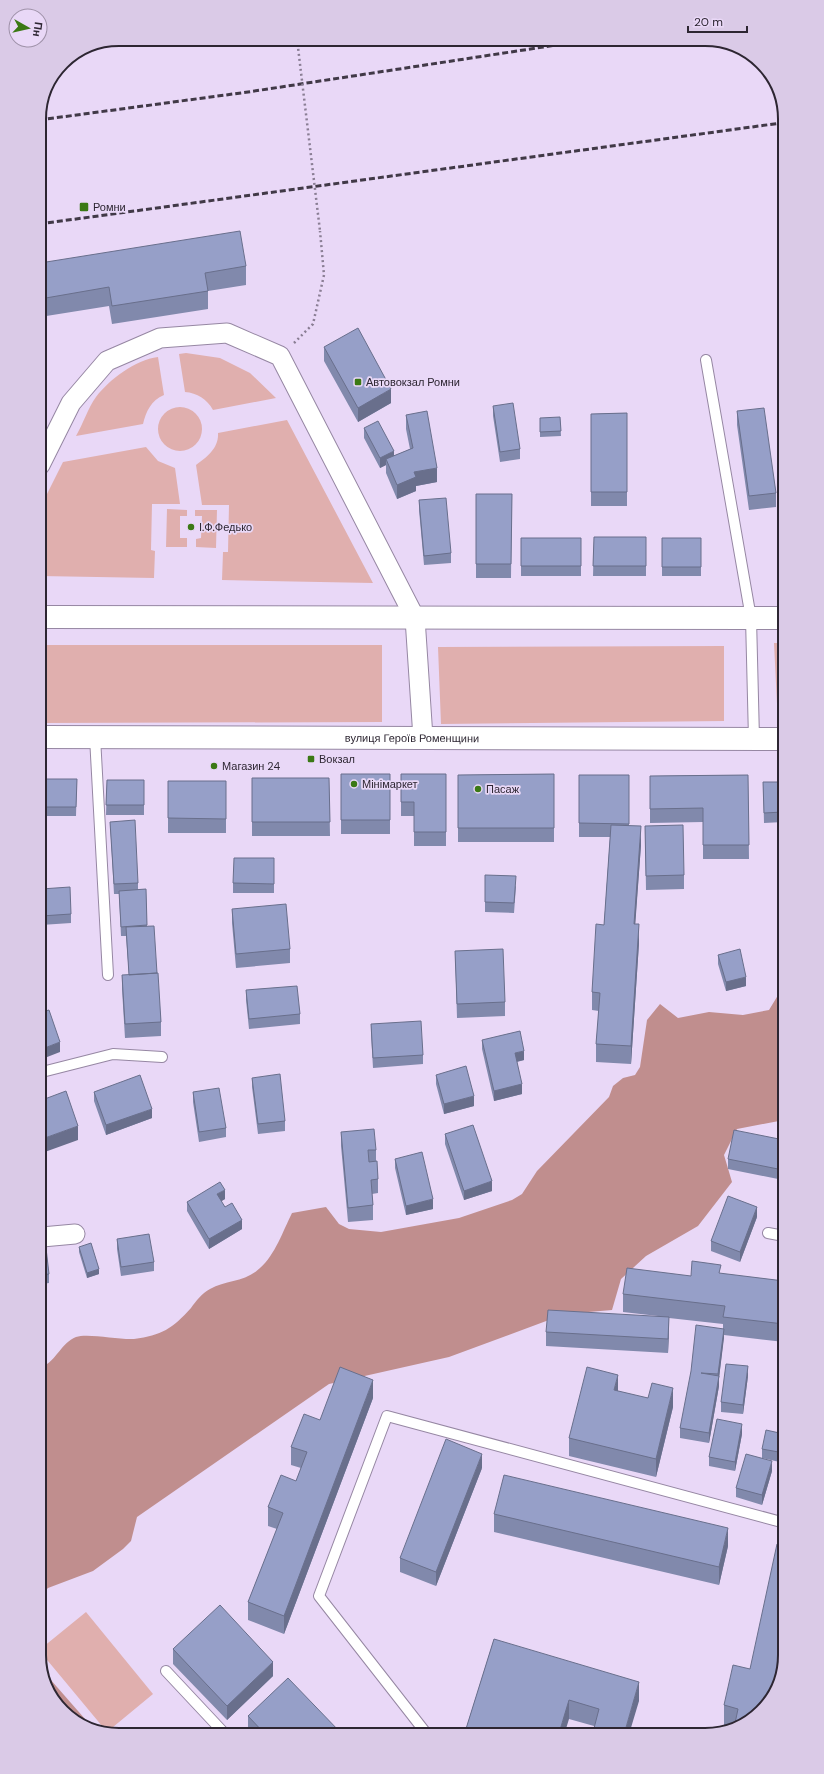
<svg xmlns="http://www.w3.org/2000/svg" width="824" height="1774" viewBox="0 0 824 1774" font-family="'DM Sans',sans-serif">
	<rect width="100%" height="100%" fill="#e9d8f7"/>
	<path fill="#e0afae" d="M186 353 220 358 250 373 276 398 213 410C207 399 197 393 185 392L179 354Z
		M158 357 164 395C151 400 146 412 143 424L76 436C83 424 88 408 96 397 110 379 135 360 158 357Z
		M158 429a22 22 0 1 1 44 0a22 22 0 1 1-44 0Z
		M287 420 373 583 222 580 223 552H228L229 505H202L196 465C207 457 219 448 218 433Z
		M146 447 158 461 175 468 180 504H152L151 550 155 551 154 578 40 576V508L63 462Z
		M167 509 187 510V516H180V538H187V547H166Z
		M195 510H217L216 548 196 547V539L201 538 202 516H195Z
		M774 643H782V724H778Z
		M41 645H382V722L41 723Z
		M724 646V721L441 724 438 647Z
		M86 1612 153 1694 107 1732 43 1655V1647Z"/>
	<path fill="#c08e8e" d="M783 987 784 1120 737 1129 724 1155 732 1182 698 1226 646 1256 621 1279 612 1310 565 1314 449 1357 329 1384 137 1517 131 1541 123 1549 93 1571 48 1588 43 1593 42 1367C57 1360 61 1343 76 1337 88 1333 119 1340 134 1339 162 1335 172 1329 191 1308 196 1301 202 1293 210 1289 226 1280 246 1282 260 1268 275 1255 283 1231 292 1213L326 1207 339 1224 349 1229 381 1232 459 1218 512 1200 522 1194 537 1171 609 1097 613 1086 623 1078 635 1075 640 1067 647 1020 660 1004 678 1018 709 1012 743 1015 769 1010Z
		M43 1671 92 1727 71 1719 43 1681Z"/>
	<g fill="none" stroke-linecap="round" stroke-linejoin="round">
		<defs>
			<path id="lane" d="M706 360 751 618 754 739
				M95 737 108 975
				M42 1072 113 1054 162 1057
				M768 1233 784 1236
				M166 1671 225 1734
				M426 1733 319 1596 387 1416 785 1523"/>
			<path id="street" d="M40 465 71 403 107 361 160 338 227 333 280 356 415 618 423 738
				M42 1237 75 1234"/>
			<g id="secondary">
				<path d="M41 617 782 618"/>
				<path id="s1" d="M41 737 782 739"/>
			</g>
		</defs>
		<use href="#lane" stroke="#9687a3" stroke-width="12"/>
		<use href="#street" stroke="#9687a3" stroke-width="21"/>
		<use href="#secondary" stroke="#9687a3" stroke-width="24"/>
		<path stroke="#8a7e94" stroke-width="2.5" stroke-dasharray="2 3" stroke-linecap="butt" d="M294 343 313 324 324 275 320 231"/>
		<use href="#lane" stroke="#fff" stroke-width="10"/>
		<use href="#street" stroke="#fff" stroke-width="19"/>
		<use href="#secondary" stroke="#fff" stroke-width="22"/>
		<path stroke="#413947" stroke-width="3" stroke-dasharray="6 3" stroke-linecap="butt" d="M39 120 248 92 596 39
			M39 224 781 123"/>
		<path stroke="#8a7e94" stroke-width="2.5" stroke-dasharray="2 3" stroke-linecap="butt" d="M297 39 320 231"/>
	</g>
	<path fill="#8189ac" d="M40 263 246 266V285L208 291V309L112 324 109 306 40 317Z
		M324 347 391 403 358 422 324 361Z
		M493 406 520 449V459L500 462 493 416Z
		M737 411 776 493V507L749 510 737 425Z
		M627 413V506H591V414Z
		M406 415 437 482 416 486V491L397 499 386 473V465L380 468 364 438V428L394 456 410 449 406 429Z
		M560 417 561 436 540 437V423Z
		M476 494H512L511 578H476Z
		M419 500 451 553V563L424 565 419 510Z
		M594 537H646V576H593Z
		M521 538H581V576H521Z
		M662 538H701V576H662Z
		M341 774H390V834H341Z
		M401 774H446V846H414V816H401Z
		M554 774V842H458V775Z
		M579 775H629V826L641 845 635 924 639 943 631 1064 596 1062V1044L599 1011 592 1010V992L604 925 610 837H579Z
		M748 775 749 859H703V822L650 823V776Z
		M252 778H329L330 836H252Z
		M41 779H77L76 816H41Z
		M107 780H144V815H106Z
		M168 781H226V833H168Z
		M763 782H783V822L764 823Z
		M110 822 138 883V890L146 889 147 926 157 973 161 1022V1036L125 1038 122 989V975H129L126 936H121L119 894H114Z
		M645 826 684 875V889L646 890Z
		M274 858V893H233V883Z
		M516 886 514 913 485 912V902Z
		M41 889 71 914V923L41 925Z
		M232 909 290 949V963L236 968 232 923Z
		M455 951 505 1002V1016L457 1018Z
		M718 955 746 986 726 991 718 964Z
		M246 990 300 1014V1024L249 1029 246 1000Z
		M371 1024 423 1055V1064L373 1068 371 1034Z
		M482 1040 524 1060 517 1062 522 1094 494 1101 482 1049Z
		M436 1075 474 1106 444 1114 436 1084Z
		M252 1078 285 1121V1131L258 1134 252 1087Z
		M94 1092 152 1118 106 1135 94 1101Z
		M193 1092 226 1128V1137L199 1142 193 1102Z
		M341 1132 376 1150V1161L378 1179V1193L372 1194 373 1205V1220L348 1222 341 1146Z
		M445 1134 492 1191 464 1200 445 1144Z
		M784 1140 783 1180 728 1169V1159Z
		M395 1159 433 1209 406 1215 395 1168Z
		M225 1199 221 1201 225 1207 242 1229 209 1249 187 1211V1202Z
		M757 1217 740 1262 711 1251V1241Z
		M117 1239 154 1262V1271L121 1276 117 1249Z
		M79 1247 99 1274 87 1278 79 1252Z
		M42 1248 49 1274V1283L42 1284Z
		M721 1274 784 1281V1342L724 1335 719 1378V1386L709 1443 680 1438V1428L723 1329V1324L669 1318V1331L668 1353 546 1346V1332L658 1316 623 1312V1294L691 1276Z
		M748 1376 743 1414 721 1412V1402Z
		M618 1391 673 1407 656 1477 569 1456V1438Z
		M373 1398 284 1634 248 1620V1602L277 1529 268 1526V1507L296 1481 301 1468 291 1465V1447L320 1420Z
		M742 1434 735 1471 709 1466V1457Z
		M784 1434V1463L762 1458V1449Z
		M482 1468 436 1586 400 1572V1558Z
		M772 1471 762 1505 736 1497V1488Z
		M494 1514 728 1546 719 1585 494 1532Z
		M494 1639 639 1701 594 1726 569 1719 465 1732Z
		M173 1649 273 1676 227 1720 173 1664Z
		M750 1669 769 1703 731 1731H724V1705Z
		M248 1716 341 1733 252 1734 248 1730Z"/>
	<path fill="#696f8c" d="M391 389V403L358 422V408Z
		M394 451V460L386 459V465L380 468V458Z
		M437 468V482L416 486V491L397 499V485L414 472Z
		M641 826V845L634 942V924Z
		M639 924V943L631 1064V1046Z
		M746 977V986L726 991V982Z
		M60 1042V1052L42 1059V1049Z
		M524 1051V1060L515 1062V1053Z
		M522 1084V1094L494 1101V1091Z
		M474 1096V1106L444 1114V1104Z
		M152 1109V1118L106 1135V1125Z
		M78 1126V1140L42 1153V1139Z
		M492 1181V1191L464 1200V1191Z
		M225 1190V1199L217 1204V1194Z
		M433 1199V1209L406 1215V1206Z
		M757 1207V1217L740 1262V1252Z
		M242 1220V1229L209 1249V1239Z
		M99 1269V1274L87 1278V1273Z
		M669 1317V1331L668 1353V1339Z
		M724 1329V1338L719 1378V1386L709 1443V1433L718 1380V1374Z
		M748 1366V1376L743 1414V1405Z
		M618 1375V1393L614 1390Z
		M373 1380V1398L284 1634V1616Z
		M673 1388V1407L656 1477V1459Z
		M742 1424V1434L735 1471V1462Z
		M482 1454V1468L436 1586V1572Z
		M772 1461V1471L762 1505V1495Z
		M728 1528V1546L719 1585V1567Z
		M273 1662V1676L227 1720V1706Z
		M639 1682V1701L630 1731H625Z
		M569 1700V1719L565 1732 560 1730Z"/>
	<path fill="#969fc8" stroke="#696f8c" d="M240 231 246 266 205 273 208 291 112 306 109 287 40 299V263Z
		M358 328 391 389 358 408 324 347Z
		M513 403 520 449 500 452 493 406Z
		M764 408 776 493 749 496 737 411Z
		M427 411 437 468 414 472 416 477 397 485 386 459 413 448 406 415Z
		M627 413V492H591V414Z
		M560 417 561 431 540 432V418Z
		M378 421 394 451 380 458 364 428Z
		M476 494H512L511 564H476Z
		M446 498 451 553 424 556 419 500Z
		M594 537H646V566H593Z
		M521 538H581V566H521Z
		M662 538H701V567H662Z
		M341 774H390V820H341Z
		M401 774H446V832H414V802H401Z
		M554 774V828H458V775Z
		M579 775H629V824L579 823Z
		M748 775 749 845H703V808L650 809V776Z
		M252 778H329L330 822H252Z
		M41 779H77L76 807H41Z
		M107 780H144V805H106Z
		M168 781H226V819L168 818Z
		M763 782H783V812L764 813Z
		M135 820 138 883 114 884 110 822Z
		M611 825 641 826 634 924H639L631 1046 596 1044 600 993 592 992 596 924 604 925Z
		M683 825 684 875 646 876 645 826Z
		M234 858H274V884L233 883Z
		M485 875 516 876 514 903 485 902Z
		M70 887 71 914 41 916V889Z
		M146 889 147 925 121 927 119 891Z
		M286 904 290 949 236 954 232 909Z
		M154 926 157 973 129 975 126 927Z
		M503 949 505 1002 457 1004 455 951Z
		M740 949 746 977 726 982 718 955Z
		M158 973 161 1022 125 1024 122 975Z
		M297 986 300 1014 249 1019 246 990Z
		M49 1010 60 1042 42 1049V1012Z
		M421 1021 423 1055 373 1058 371 1024Z
		M520 1031 524 1051 515 1053 522 1084 494 1091 482 1040Z
		M466 1066 474 1096 444 1104 436 1075Z
		M280 1074 285 1121 258 1124 252 1078Z
		M140 1075 152 1109 106 1125 94 1092Z
		M219 1088 226 1128 199 1132 193 1092Z
		M66 1091 78 1126 42 1139V1100Z
		M473 1125 492 1181 464 1191 445 1134Z
		M374 1129 376 1150H368L369 1162 377 1161 378 1179 371 1180 373 1205 348 1208 341 1132Z
		M734 1130 784 1140 783 1170 728 1159Z
		M422 1152 433 1199 406 1206 395 1159Z
		M220 1182 225 1190 217 1194 225 1207 232 1203 242 1220 209 1239 187 1202Z
		M728 1196 757 1207 740 1252 711 1241Z
		M149 1234 154 1262 121 1267 117 1239Z
		M91 1243 99 1269 87 1273 79 1247Z
		M42 1248H46L49 1274 42 1275Z
		M692 1261 721 1265 719 1273 784 1281V1324L723 1317 725 1306 623 1294 627 1268 691 1276Z
		M548 1310 669 1317 668 1339 546 1332Z
		M696 1325 724 1329 718 1374 701 1373 719 1376 709 1433 680 1428 691 1371Z
		M726 1364 748 1366 743 1405 721 1402Z
		M340 1367 373 1380 284 1616 248 1602 283 1513 268 1507 281 1475 296 1481 307 1452 291 1447 304 1414 320 1420Z
		M587 1367 618 1375 614 1390 648 1398 652 1383 673 1388 656 1459 569 1438Z
		M717 1419 742 1424 735 1462 709 1457Z
		M766 1430 784 1434V1453L762 1449Z
		M446 1439 482 1454 436 1572 400 1558Z
		M746 1454 772 1461 762 1495 736 1488Z
		M504 1475 728 1528 719 1567 494 1514Z
		M777 1544 785 1546V1655L769 1703 734 1728 738 1709 724 1705 733 1665 750 1669Z
		M220 1605 273 1662 227 1706 173 1649Z
		M494 1639 639 1682 625 1731 593 1732 599 1709 569 1700 560 1730 566 1732H465Z
		M288 1678 341 1733 265 1734 248 1716Z"/>
	<g fill="#3b7915" stroke="#e9d8f7" stroke-width="1.5">
		<rect x="79" y="202" width="10" height="10" rx="2"/>
		<rect x="354" y="378" width="8" height="8" rx="2"/>
		<circle cx="191" cy="527" r="4"/>
		<rect x="307" y="755" width="8" height="8" rx="2"/>
		<circle cx="214" cy="766" r="4"/>
		<circle cx="354" cy="784" r="4"/>
		<circle cx="478" cy="789" r="4"/>
	</g>
	<g text-anchor="middle" stroke-width="3.5" stroke-linejoin="round" paint-order="stroke">
		<g font-size="11" fill="#2d2632" stroke="#e9d8f7" text-anchor="start">
			<text x="93" y="211">Ромни</text>
			<text x="366" y="386">Автовокзал Ромни</text>
			<text x="199" y="531">І.Ф.Федько</text>
			<text x="319" y="763">Вокзал</text>
			<text x="222" y="770">Магазин 24</text>
			<text x="362" y="788">Мінімаркет</text>
			<text x="486" y="793">Пасаж</text>
		</g>
		<g font-size="11" fill="#2d2632" stroke="#e9d8f7">
			<text dy="4" stroke="none"><textPath href="#s1" startOffset="371">вулиця Героїв Роменщини</textPath></text>
		</g>
	</g>
	<path d="M0 0H824V1774H0ZM119 46H705A73 73 0 0 1 778 119V1655A73 73 0 0 1 705 1728H119A73 73 0 0 1 46 1655V119A73 73 0 0 1 119 46Z" fill="#dacae7" fill-rule="evenodd"/>
	<path fill="none" stroke="#2d2632" stroke-width="2" d="M119 46H705A73 73 0 0 1 778 119V1655A73 73 0 0 1 705 1728H119A73 73 0 0 1 46 1655V119A73 73 0 0 1 119 46Z"/>
	<g transform="translate(28 28) rotate(98)"><circle r="19" fill="#e9d8f7" stroke="#9e91a8"/>
	<path d="M0-3L7 15L0 10L-7 15Z" fill="#3b7915"/>
	<text y="-6" font-size="11" font-weight="bold" text-anchor="middle" fill="#2d2632">Пн</text>
	</g>
	<path d="M688 26v6h59v-6" fill="none" stroke="#2d2632" stroke-width="2"/>
	<text x="694" y="26" font-size="12" fill="#2d2632" stroke="#e9d8f7" stroke-width="3" paint-order="stroke">20 m</text>
</svg>
